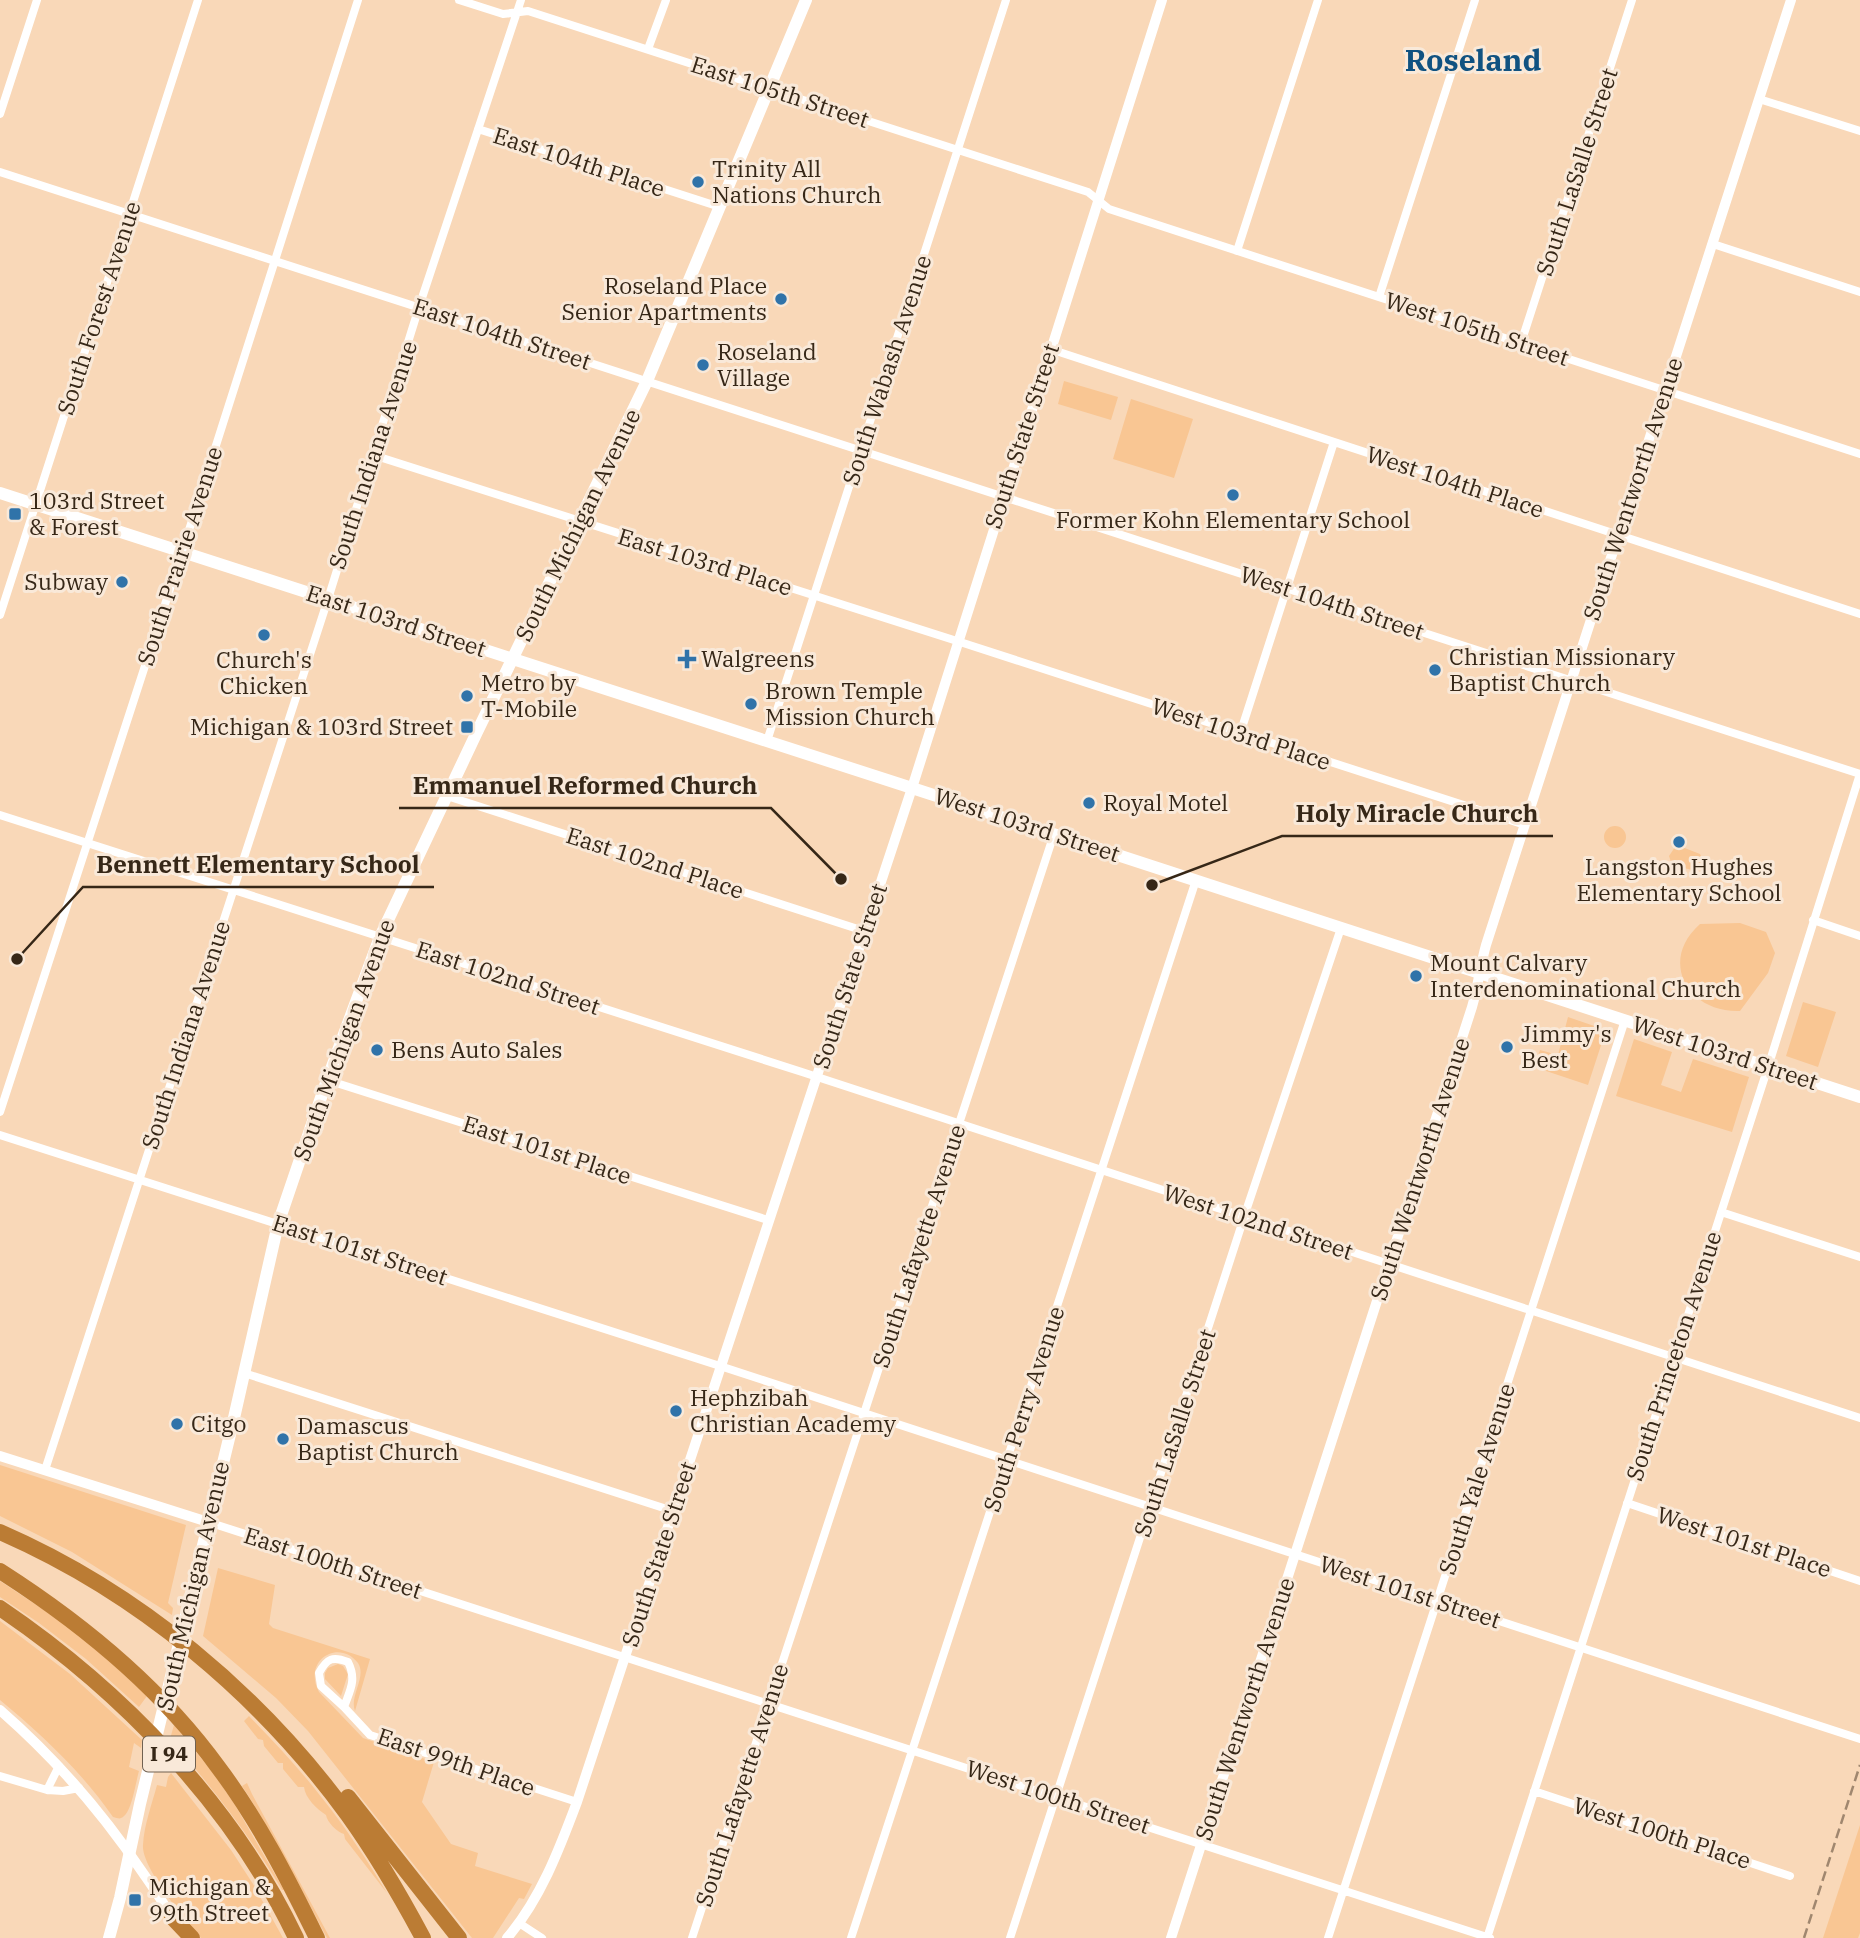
<svg xmlns="http://www.w3.org/2000/svg" width="1860" height="1938" viewBox="0 0 1860 1938" font-family="'IBM Plex Serif',serif">
	<rect width="100%" height="100%" fill="#f9d8b8"/>
	<path fill="#f9c693" d="M1064 381 1118 397 1111 420 1058 404Z
		M1131 399 1193 419 1174 478 1113 459Z
		M1604 837a11 11 0 1 1 22 0a11 11 0 1 1-22 0Z
		M1675 847H1682L1700 854 1703 860 1701 866 1692 870 1672 865 1669 856Z
		M1740 923 1766 932 1775 953 1768 973 1740 1011C1688 1013 1658 961 1700 924Z
		M1803 1002 1836 1012 1818 1067 1786 1056Z
		M1568 1017 1606 1030 1588 1085 1534 1067 1540 1050 1558 1055Z
		M1634 1039 1672 1052 1661 1085 1681 1092 1693 1059 1749 1077 1732 1132 1616 1096Z
		M0 1465 186 1525 168 1603 173 1608 172 1615 72 1552 0 1516Z
		M218 1568 275 1585 269 1624 273 1628 370 1659 355 1711C349 1696 367 1677 358 1663 339 1638 302 1660 319 1692L363 1738 434 1762 422 1802 451 1844 478 1853 475 1866 532 1884 524 1899 519 1898 493 1938H472L308 1731 276 1698 203 1636Z
		M0 1581 53 1616 91 1644 147 1696 139 1707 86 1659 39 1623 0 1597Z
		M0 1621 70 1674 142 1740 141 1748 134 1743 129 1767 139 1771C136 1781 132 1810 124 1816 120 1820 118 1818 113 1817 82 1772 41 1734 0 1700Z
		M338 1664 343 1666 348 1674 341 1696 325 1679V1673L328 1668Z
		M249 1716C274 1742 300 1769 322 1798 346 1828 367 1860 387 1893L345 1839 344 1834C337 1832 327 1822 326 1815 317 1809 305 1798 304 1787H298L283 1769V1763H278L264 1746 263 1740 258 1739 244 1721Z
		M174 1725 214 1774 235 1805 284 1890H282C250 1836 212 1787 170 1739Z
		M171 1773 231 1850 253 1884 283 1938H201C186 1921 141 1867 143 1845 144 1825 152 1804 157 1785L166 1787 168 1777Z
		M247 1783 252 1794 330 1938H327C300 1886 274 1835 242 1786Z
		M1860 1825V1933L1858 1938H1823Z"/>
	<g fill="none" stroke-linecap="round" stroke-linejoin="round">
		<path stroke="#fff" stroke-width="8" d="M459 0 503 14 528 11 1088 192 1109 209 1860 454
			M648 49 666 0
			M1759 99 1860 131
			M0 114 37 0
			M478 129 720 207
			M0 172 1860 774
			M1713 244 1860 292
			M1237 251 1318 0
			M1379 297 1475 0
			M1521 343 1632 0
			M1050 349 1860 614
			M373 455 957 641 1525 825
			M0 615 198 0
			M1240 734 1334 442
			M767 741 1006 0
			M447 796 864 931
			M0 815 802 1072 1860 1418
			M1813 920 1860 936
			M327 1080 768 1220
			M0 1112 182 552 358 0
			M0 1135 720 1366 1860 1739
			M1721 1212 1860 1257
			M244 1373 673 1511
			M45 1470 328 599 419 307 521 0
			M1627 1503 1860 1581
			M208 1522 1490 1938
			M344 1707C350 1690 357 1680 348 1662 333 1656 327 1658 319 1673L321 1686 344 1707 370 1735 577 1802
			M0 1776 47 1790 63 1791 79 1788
			M47 1790 59 1766
			M1534 1791 1790 1876
			M519 1923 542 1938
			M692 1938 1054 834
			M851 1938 1196 880
			M1010 1938 1248 1205 1341 928
			M1328 1938 1625 1020
			M1487 1938 1768 1067 1860 774"/>
		<path stroke="#fff" stroke-width="10" d="M0 1456 208 1522
			M0 1710C55 1758 102 1812 143 1873 154 1889 166 1906 175 1923
			M507 1938C540 1900 559 1850 577 1802L912 788 1162 0
			M1171 1938 1472 1007C1478 987 1480 966 1486 945L1791 0"/>
		<path stroke="#fff" stroke-width="12" d="M0 493 912 788 1860 1097
			M109 1938 120 1898 140 1804 234 1418 278 1224 327 1080 380 937 477 732 647 381 806 0"/>
		<path stroke="#bb7c34" stroke-width="16" d="M0 1532C138 1592 260 1694 348 1815 376 1854 400 1895 423 1938
			M0 1571C83 1624 160 1687 218 1767 258 1820 288 1879 317 1938
			M0 1608C121 1690 233 1805 296 1938
			M348 1797 459 1938
			M172 1917 192 1938"/>
		<path stroke="#a0876f" stroke-width="2.5" stroke-dasharray="10 5" stroke-linecap="butt" d="M1804 1938 1860 1765"/>
	</g>
	<g fill="#3073a9" stroke="#f9e9d9" stroke-width="2.5">
		<circle cx="698" cy="182" r="7"/>
		<circle cx="781" cy="299" r="7"/>
		<circle cx="703" cy="365" r="7"/>
		<circle cx="1233" cy="495" r="7"/>
		<rect x="8" y="507" width="14" height="14" rx="3.5"/>
		<circle cx="122" cy="582" r="7"/>
		<circle cx="264" cy="635" r="7"/>
		<path d="M683.5 648.5h7v7h7v7h-7v7h-7v-7h-7v-7h7z"/>
		<circle cx="1435" cy="670" r="7"/>
		<circle cx="467" cy="696" r="7"/>
		<circle cx="751" cy="704" r="7"/>
		<rect x="460" y="720" width="14" height="14" rx="3.5"/>
		<circle cx="1089" cy="803" r="7"/>
		<circle cx="1679" cy="842" r="7"/>
		<circle cx="1416" cy="976" r="7"/>
		<circle cx="1507" cy="1047" r="7"/>
		<circle cx="377" cy="1050" r="7"/>
		<circle cx="676" cy="1411" r="7"/>
		<circle cx="177" cy="1424" r="7"/>
		<circle cx="283" cy="1439" r="7"/>
		<rect x="128" y="1893" width="14" height="14" rx="3.5"/>
	</g>
	<g text-anchor="middle" stroke-width="6" stroke-linejoin="round" paint-order="stroke">
		<rect fill="#f9e9d9" stroke="#706151" stroke-width="2" x="143" y="1736.5" width="52" height="35" rx="5"/>
		<g font-size="21" font-weight="bold" fill="#362717">
			<text x="169" y="1761">I 94</text>
		</g>
		<g font-size="23" fill="#362717" stroke="#f9e9d9">
			<text transform="translate(780 92) rotate(18)" y="8">East 105th Street</text>
			<text transform="translate(579 162) rotate(18)" y="8">East 104th Place</text>
			<text transform="translate(1577 172) rotate(-72)" y="8">South LaSalle Street</text>
			<text transform="translate(99 308) rotate(-72)" y="8">South Forest Avenue</text>
			<text transform="translate(1477 329) rotate(18)" y="8">West 105th Street</text>
			<text transform="translate(502 334) rotate(18)" y="8">East 104th Street</text>
			<text transform="translate(887 370) rotate(-72)" y="8">South Wabash Avenue</text>
			<text transform="translate(1022 436) rotate(-72)" y="8">South State Street</text>
			<text transform="translate(373 455) rotate(-72)" y="8">South Indiana Avenue</text>
			<text transform="translate(1455 482) rotate(18)" y="8">West 104th Place</text>
			<text transform="translate(1633 489) rotate(-72)" y="8">South Wentworth Avenue</text>
			<text transform="translate(578 525) rotate(-64)" y="8">South Michigan Avenue</text>
			<text transform="translate(180 556) rotate(-72)" y="8">South Prairie Avenue</text>
			<text transform="translate(705 562) rotate(17)" y="8">East 103rd Place</text>
			<text transform="translate(1332 603) rotate(18)" y="8">West 104th Street</text>
			<text transform="translate(396 621) rotate(18)" y="8">East 103rd Street</text>
			<text transform="translate(1241 734) rotate(18)" y="8">West 103rd Place</text>
			<text transform="translate(1027 825) rotate(18)" y="8">West 103rd Street</text>
			<text transform="translate(655 863) rotate(18)" y="8">East 102nd Place</text>
			<text transform="translate(850 976) rotate(-72)" y="8">South State Street</text>
			<text transform="translate(508 978) rotate(18)" y="8">East 102nd Street</text>
			<text transform="translate(186 1035) rotate(-72)" y="8">South Indiana Avenue</text>
			<text transform="translate(344 1040) rotate(-70)" y="8">South Michigan Avenue</text>
			<text transform="translate(1725 1053) rotate(18)" y="8">West 103rd Street</text>
			<text transform="translate(547 1150) rotate(18)" y="8">East 101st Place</text>
			<text transform="translate(1420 1169) rotate(-72)" y="8">South Wentworth Avenue</text>
			<text transform="translate(1258 1222) rotate(18)" y="8">West 102nd Street</text>
			<text transform="translate(919 1246) rotate(-72)" y="8">South Lafayette Avenue</text>
			<text transform="translate(360 1250) rotate(18)" y="8">East 101st Street</text>
			<text transform="translate(1674 1356) rotate(-72)" y="8">South Princeton Avenue</text>
			<text transform="translate(1024 1409) rotate(-72)" y="8">South Perry Avenue</text>
			<text transform="translate(1175 1433) rotate(-72)" y="8">South LaSalle Street</text>
			<text transform="translate(1477 1479) rotate(-72)" y="8">South Yale Avenue</text>
			<text transform="translate(1744 1542) rotate(18)" y="8">West 101st Place</text>
			<text transform="translate(659 1554) rotate(-72)" y="8">South State Street</text>
			<text transform="translate(333 1563) rotate(18)" y="8">East 100th Street</text>
			<text transform="translate(193 1586) rotate(-77)" y="8">South Michigan Avenue</text>
			<text transform="translate(1410 1592) rotate(18)" y="8">West 101st Street</text>
			<text transform="translate(1245 1709) rotate(-72)" y="8">South Wentworth Avenue</text>
			<text transform="translate(456 1762) rotate(19)" y="8">East 99th Place</text>
			<text transform="translate(742 1785) rotate(-72)" y="8">South Lafayette Avenue</text>
			<text transform="translate(1058 1797) rotate(18)" y="8">West 100th Street</text>
			<text transform="translate(1662 1833) rotate(18)" y="8">West 100th Place</text>
		</g>
		<g font-size="23" fill="#362717" stroke="#f9e9d9" text-anchor="start">
			<text x="712" y="177">Trinity All<tspan x="712" dy="26">Nations Church</tspan></text>
			<text x="767" y="294" text-anchor="end">Roseland Place<tspan x="767" dy="26">Senior Apartments</tspan></text>
			<text x="717" y="360">Roseland<tspan x="717" dy="26">Village</tspan></text>
			<text x="29" y="509">103rd Street<tspan x="29" dy="26">&amp; Forest</tspan></text>
			<text x="1233" y="528" text-anchor="middle">Former Kohn Elementary School</text>
			<text x="108" y="590" text-anchor="end">Subway</text>
			<text x="1449" y="665">Christian Missionary<tspan x="1449" dy="26">Baptist Church</tspan></text>
			<text x="701" y="667">Walgreens</text>
			<text x="264" y="668" text-anchor="middle">Church's<tspan x="264" dy="26">Chicken</tspan></text>
			<text x="481" y="691">Metro by<tspan x="481" dy="26">T-Mobile</tspan></text>
			<text x="765" y="699">Brown Temple<tspan x="765" dy="26">Mission Church</tspan></text>
			<text x="453" y="735" text-anchor="end">Michigan &amp; 103rd Street</text>
			<text x="1103" y="811">Royal Motel</text>
			<text x="1679" y="875" text-anchor="middle">Langston Hughes<tspan x="1679" dy="26">Elementary School</tspan></text>
			<text x="1430" y="971">Mount Calvary<tspan x="1430" dy="26">Interdenominational Church</tspan></text>
			<text x="1521" y="1042">Jimmy's<tspan x="1521" dy="26">Best</tspan></text>
			<text x="391" y="1058">Bens Auto Sales</text>
			<text x="690" y="1406">Hephzibah<tspan x="690" dy="26">Christian Academy</tspan></text>
			<text x="191" y="1432">Citgo</text>
			<text x="297" y="1434">Damascus<tspan x="297" dy="26">Baptist Church</tspan></text>
			<text x="149" y="1895">Michigan &amp;<tspan x="149" dy="26">99th Street</tspan></text>
		</g>
		<g font-size="30" font-weight="bold" fill="#105281" stroke="#f9e9d9">
			<text x="1473" y="71">Roseland</text>
		</g>
	</g>
	<path fill="none" stroke="#362717" stroke-width="2.5" d="M841 879L771 808H399M1152 885L1282 836H1553M17 959L83 887H434"/>
	<g fill="#362717" stroke="#f9e9d9" stroke-width="2.5">
		<circle cx="841" cy="879" r="7"/>
		<circle cx="1152" cy="885" r="7"/>
		<circle cx="17" cy="959" r="7"/>
	</g>
	<g font-size="24" text-anchor="middle" font-weight="bold" fill="#362717" stroke="#f9e9d9" stroke-width="6" stroke-linejoin="round" paint-order="stroke">
		<text x="585" y="794">Emmanuel Reformed Church</text>
		<text x="1417" y="822">Holy Miracle Church</text>
		<text x="258" y="873">Bennett Elementary School</text>
	</g>
</svg>
